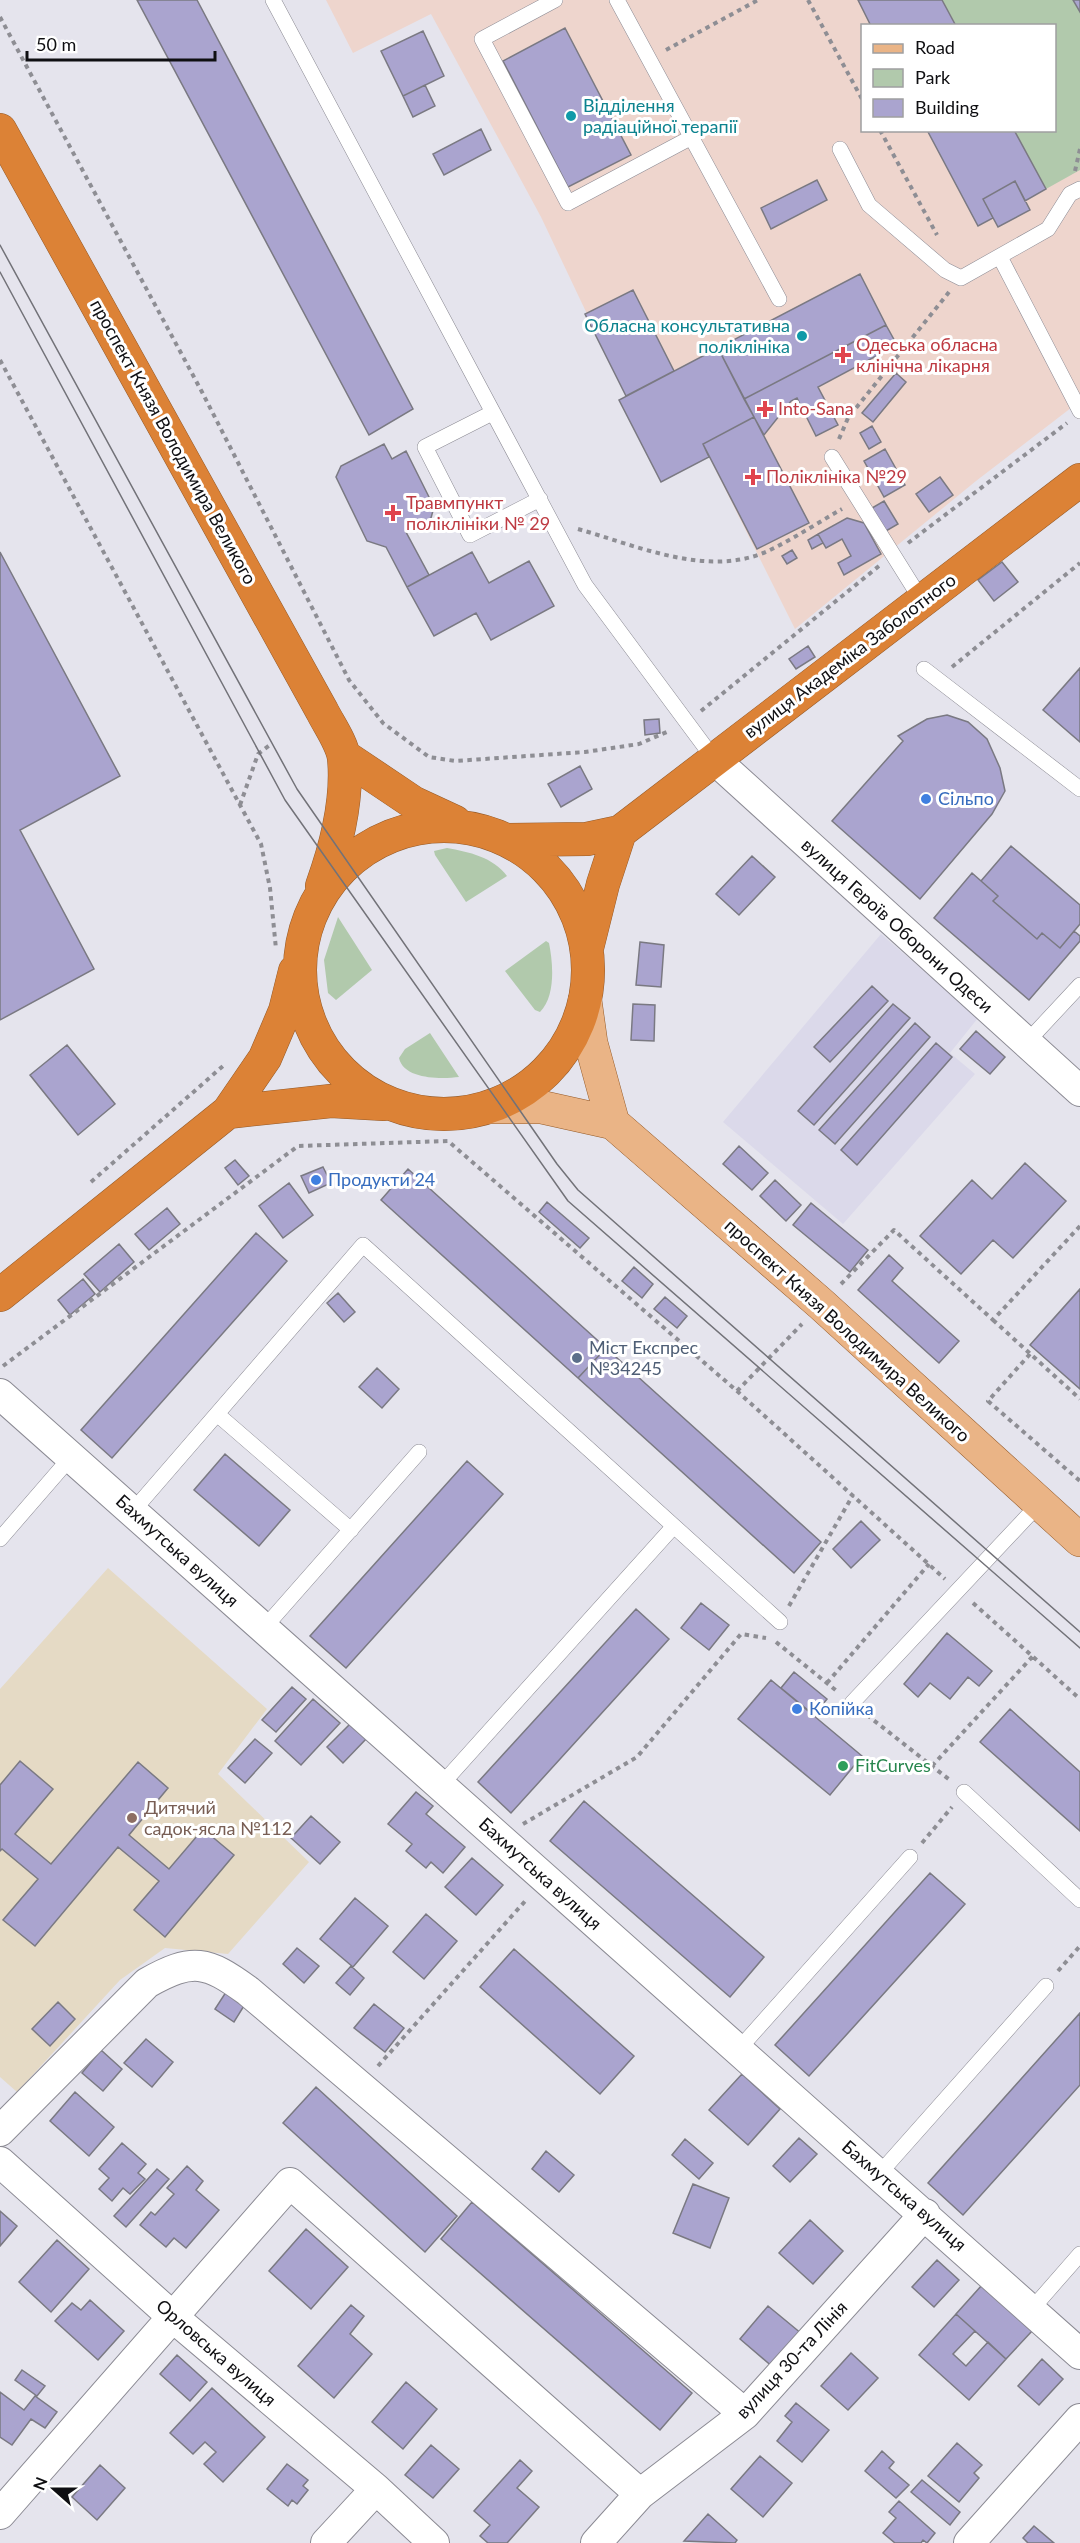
<svg xmlns="http://www.w3.org/2000/svg" width="1080" height="2543" viewBox="0 0 1080 2543" font-family="Lato,sans-serif">
	<rect width="100%" height="100%" fill="#e5e4ed"/>
	<path fill="#dbd9ea" d="M881 934 978 1018 950 1053 975 1074 843 1224 723 1122Z"/>
	<path fill="#e5dac5" d="M108 1568 267 1709 218 1774 309 1862 228 1954 165 1948 120 1980 17 2092 0 2077V1689Z"/>
	<path fill="#eed5cd" fill-rule="evenodd" d="M326 0H1080V401L976 481 795 629 709 457 661 482 619 400 626 396 541 217 431 14 353 53ZM862 26H1054V130H862Z"/>
	<path fill="#b1c9ac" d="M942 0H1073L1080 12V170L1046 189 1014 131 1054 130V26L956 25Z
		M447 848C469 852 493 857 507 876L466 902 435 855 434 851Z
		M338 917 372 970 336 1000 328 993 324 960Z
		M546 941 549 943C553 963 556 996 540 1012L535 1010 505 971Z
		M430 1033 459 1077C442 1079 404 1080 399 1058L405 1049Z"/>
	<path fill="#aaa4cf" stroke="#7a7982" stroke-width="1.5" d="M137 0H197L413 409 369 435Z
		M858 0H942L956 26H871Z
		M1073 0H1080V12Z
		M565 28 631 155 568 187 503 61Z
		M423 31 444 76 403 96 381 51Z
		M425 85 435 106 413 117 403 96Z
		M481 129 491 150 444 175 433 154Z
		M927 130H1014L1046 189 1025 201 1015 181 983 199 993 218 978 226Z
		M817 180 827 200 771 229 761 208Z
		M1015 181 1030 210 998 227 983 199Z
		M860 274 886 325 744 399 718 348Z
		M633 290 674 371 626 396 585 314Z
		M886 325 897 345 818 387 838 425 816 436 797 398 791 401 764 435 744 399Z
		M718 348 754 417 703 444 709 457 661 482 619 400Z
		M896 373 906 382 873 422 862 413Z
		M754 417 809 523 757 549 703 444Z
		M872 426 881 442 869 449 860 433Z
		M384 444 392 459 406 451 434 507 431 518 406 532 429 575 407 587 386 547 367 541 336 477 341 466Z
		M885 449 905 485 884 497 864 461Z
		M940 477 953 495 929 512 916 494Z
		M884 501 898 524 886 531 872 508Z
		M847 518 864 523 881 554 844 575 838 563 851 556 842 539 826 548 818 534Z
		M818 534 823 543 812 549 808 540Z
		M792 550 797 558 787 564 782 556Z
		M0 552 120 776 20 830 94 969 0 1020Z
		M472 552 489 583 529 561 554 606 491 640 476 613 434 636 407 587Z
		M1002 562 1018 582 994 601 978 580Z
		M808 646 815 657 796 669 789 659Z
		M1080 668V742L1043 710Z
		M947 715 968 722 987 739 1000 768 1005 791 992 814 920 899 832 821 903 741 898 736 927 719Z
		M659 719 660 733 645 735 644 720Z
		M580 766 592 789 561 807 548 784Z
		M1011 846 1080 905V924L1060 948 1042 933 1037 939 993 901 998 896 981 881Z
		M752 856 775 877 739 915 716 894Z
		M972 873 998 896 993 901 1037 939 1042 933 1060 948 1074 931 1080 936V941L1029 1000 934 918Z
		M640 942 664 945 661 987 636 985Z
		M872 986 888 1001 830 1062 814 1047Z
		M633 1004 655 1005 654 1041 631 1040Z
		M893 1004 910 1018 814 1125 798 1111Z
		M915 1023 930 1037 835 1144 819 1130Z
		M976 1031 1005 1057 990 1074 960 1049Z
		M936 1043 952 1057 857 1165 841 1150Z
		M67 1045 115 1104 78 1135 30 1075Z
		M739 1146 768 1173 752 1190 723 1164Z
		M235 1160 249 1176 238 1185 225 1168Z
		M1025 1163 1066 1201 1013 1258 993 1240 961 1274 920 1236 972 1180 992 1199Z
		M323 1167 331 1183 309 1193 301 1176Z
		M408 1169 606 1348 578 1378 381 1200Z
		M775 1180 801 1205 786 1221 760 1196Z
		M289 1183 313 1215 283 1238 259 1206Z
		M547 1202 589 1238 580 1248 539 1212Z
		M811 1203 868 1250 850 1272 793 1225Z
		M167 1208 180 1224 149 1250 135 1234Z
		M256 1233 287 1261 112 1458 81 1430Z
		M119 1244 134 1262 100 1292 84 1274Z
		M889 1255 903 1268 892 1281 959 1341 939 1363 858 1290Z
		M634 1267 653 1284 642 1298 622 1281Z
		M83 1279 95 1294 70 1315 58 1300Z
		M1080 1289V1389L1030 1345Z
		M338 1293 355 1312 344 1322 327 1303Z
		M665 1297 687 1316 677 1328 654 1309Z
		M606 1348 821 1542 794 1573 578 1378Z
		M377 1368 399 1389 382 1408 359 1387Z
		M225 1454 290 1510 259 1546 194 1490Z
		M467 1461 503 1494 346 1668 310 1636Z
		M861 1521 880 1540 851 1568 833 1549Z
		M701 1603 729 1625 709 1650 681 1628Z
		M636 1609 669 1639 511 1813 478 1782Z
		M947 1633 992 1671 979 1686 968 1677 950 1699 930 1683 918 1697 904 1684Z
		M794 1672 827 1699 814 1715 781 1688Z
		M771 1680 862 1756 830 1795 738 1719Z
		M292 1687 306 1699 276 1732 262 1720Z
		M313 1699 340 1723 301 1765 275 1741Z
		M1010 1709 1080 1772V1831L980 1742Z
		M351 1723 367 1738 343 1763 327 1747Z
		M255 1739 272 1753 245 1783 228 1768Z
		M20 1761 53 1789 15 1834 51 1864 138 1762 168 1788 129 1835 169 1869 203 1829 234 1855 165 1937 134 1910 159 1881 118 1847 35 1946 3 1920 38 1879 2 1849 0 1851V1785Z
		M416 1792 433 1806 426 1814 465 1847 443 1873 431 1862 426 1868 406 1851 412 1844 388 1824Z
		M584 1801 764 1957 730 1997 550 1841Z
		M311 1816 340 1842 320 1864 291 1838Z
		M472 1858 503 1885 476 1915 445 1887Z
		M930 1873 965 1904 809 2076 775 2045Z
		M355 1898 388 1926 353 1967 320 1939Z
		M426 1914 457 1941 424 1979 393 1952Z
		M297 1948 319 1966 304 1983 283 1964Z
		M514 1949 634 2056 600 2094 480 1987Z
		M351 1966 364 1978 350 1995 336 1983Z
		M228 1989 247 2001 234 2022 215 2009Z
		M58 2002 75 2019 50 2046 32 2029Z
		M374 2004 404 2028 385 2052 354 2028Z
		M1080 2013V2085L963 2215 928 2183Z
		M146 2039 173 2062 152 2087 124 2063Z
		M101 2050 122 2069 103 2091 82 2073Z
		M742 2074 780 2109 748 2145 709 2110Z
		M316 2087 457 2216 425 2252 283 2123Z
		M75 2092 114 2127 89 2156 50 2121Z
		M799 2138 817 2154 790 2182 773 2166Z
		M685 2139 713 2163 699 2179 672 2155Z
		M122 2143 146 2164 138 2173 145 2179 130 2194 123 2188 112 2201 99 2189 109 2178 99 2169Z
		M546 2151 574 2175 559 2192 532 2169Z
		M187 2166 203 2181 196 2190 219 2210 186 2248 174 2238 166 2247 140 2225 151 2212 155 2215 174 2194 167 2188Z
		M157 2169 169 2179 126 2227 114 2216Z
		M693 2184 729 2198 710 2248 673 2233Z
		M472 2202 692 2393 660 2430 441 2239Z
		M0 2211 17 2226 0 2246Z
		M810 2220 843 2251 813 2284 779 2253Z
		M306 2229 348 2267 311 2309 269 2271Z
		M57 2240 89 2269 51 2312 19 2282Z
		M937 2260 959 2280 934 2307 912 2287Z
		M982 2285 1032 2331 1006 2359 956 2314Z
		M90 2300 124 2331 98 2360 55 2321 72 2303 81 2310Z
		M351 2305 364 2316 350 2334 372 2354 334 2398 298 2366Z
		M768 2306 802 2334 774 2368 740 2339Z
		M956 2314 975 2331 953 2354 966 2366 988 2342 1006 2359 969 2400 919 2355Z
		M851 2353 878 2378 848 2410 821 2386Z
		M177 2355 207 2382 190 2401 160 2374Z
		M1042 2359 1063 2379 1039 2405 1018 2386Z
		M22 2370 45 2386 37 2396 15 2380Z
		M406 2382 437 2409 403 2449 372 2422Z
		M212 2388 265 2437 223 2482 204 2464 216 2452 205 2442 193 2454 170 2433Z
		M0 2392 24 2410 35 2396 57 2412 45 2428 31 2419 12 2445 0 2437Z
		M796 2403 829 2430 802 2462 777 2441 792 2422 785 2416Z
		M957 2443 982 2465 974 2473 979 2478 959 2502 928 2476Z
		M431 2445 459 2469 433 2498 405 2475Z
		M882 2451 894 2462 889 2468 909 2485 896 2498 865 2471Z
		M760 2456 792 2483 763 2517 731 2489Z
		M520 2460 532 2471 517 2488 539 2507 507 2543H488L480 2536 490 2525 474 2511Z
		M287 2464 308 2480 303 2486 308 2490 297 2504 292 2500 288 2506 267 2489Z
		M100 2465 125 2488 97 2520 72 2497Z
		M922 2480 960 2512 950 2525 911 2492Z
		M899 2501 935 2533 927 2543 923 2540 921 2543H895L883 2533 896 2518 889 2512Z
		M708 2514 737 2540 735 2543 684 2541Z
		M1034 2526 1054 2543H1028L1023 2538Z"/>
	<g fill="none" stroke-linecap="round" stroke-linejoin="round">
		<defs>
			<path id="lane" d="M273 0 585 585 714 759
				M555 0 482 39 568 203 692 137
				M617 0 779 299
				M840 149 869 205 945 270 961 278 1048 229 1070 194 1080 189
				M1000 257 1080 411
				M492 413 425 447 470 535 540 499
				M832 457 922 601
				M924 669 1080 789
				M1026 1043 1080 985
				M217 1414 351 1530
				M132 1512 363 1245 780 1622
				M0 1539 71 1457
				M264 1628 419 1452
				M852 1703 1039 1504
				M441 1785 674 1526
				M964 1792 1080 1900
				M738 2050 910 1857
				M879 2174 1046 1986
				M1031 2310 1080 2254"/>
			<path id="street" d="M714 759 1080 1091
				M0 1394 1080 2354
				M0 2131 147 1983C193 1957 207 1961 248 1991L745 2414
				M0 2162 174 2318 376 2489 434 2543
				M0 2514 290 2183 640 2494
				M326 2543 376 2489
				M596 2543 640 2494 745 2414 925 2214
				M969 2543 1080 2419"/>
			<path id="primary" d="M585 1000 591 1043 613 1123
				M490 1107H541L613 1123 821 1304 1080 1540"/>
			<path id="highway" d="M0 130 322 711C329 725 342 743 344 758 348 799 336 847 322 886
				M344 756 414 803 455 822
				M300 970a144 144 0 1 1 288 0a144 144 0 1 1-288 0Z
				M507 840 587 839 620 832 1080 480
				M587 948 603 884 620 832
				M228 1112 331 1101 384 1104
				M0 1295 228 1112 265 1058 285 1011 295 971"/>
		</defs>
		<use href="#lane" stroke="#8b8a93" stroke-width="16"/>
		<use href="#street" stroke="#8b8a93" stroke-width="32"/>
		<use href="#primary" stroke="#945a29" stroke-width="34"/>
		<use href="#highway" stroke="#945a29" stroke-width="34"/>
		<path stroke="#8e8e94" stroke-width="4" stroke-dasharray="4.5 4.5" stroke-linecap="butt" d="M808 0 862 99
			M0 17 202 392 349 680 383 723 429 757 455 761 585 752 639 744 669 731
			M666 50 758 0
			M880 130 937 235
			M1075 171 1080 149
			M0 360 261 844 270 888 276 949
			M839 439 848 418 949 292
			M578 529C638 546 710 579 770 550 795 538 819 522 842 509
			M908 543 1067 423
			M952 667 1080 563
			M701 711 879 566
			M240 805 258 754 271 744
			M91 1182 223 1066
			M841 1284 894 1230 993 1320 1080 1226
			M993 1320 1080 1399
			M1030 1354 988 1401 1080 1481
			M3 1366 298 1146 448 1141 737 1391 945 1579
			M737 1391 802 1324
			M973 1603 1080 1699
			M789 1606 853 1495
			M776 1642 838 1692
			M827 1683 929 1564
			M867 1715 951 1781
			M932 1766 1033 1656
			M523 1824 637 1757 741 1634 766 1638
			M922 1843 952 1807
			M1058 1971 1080 1946
			M378 2066 527 1899"/>
		<use href="#lane" stroke="#fff" stroke-width="15"/>
		<use href="#street" stroke="#fff" stroke-width="30"/>
		<use href="#primary" stroke="#eab486" stroke-width="33"/>
		<use href="#highway" stroke="#dc8236" stroke-width="33"/>
		<path stroke="#727278" stroke-width="1.5" d="M0 245 297 789 557 1164 578 1190 1080 1632
			M0 272 285 800 568 1201 1080 1648"/>
	</g>
	<g fill="#0f9aa8" stroke="#fff" stroke-width="2">
		<circle cx="571" cy="116" r="6"/>
		<circle cx="802" cy="336" r="6"/>
	</g>
	<g fill="#e0444e" stroke="#fff" stroke-width="2">
		<path d="M840 346h6v6h6v6h-6v6h-6v-6h-6v-6h6z"/>
		<path d="M762 400h6v6h6v6h-6v6h-6v-6h-6v-6h6z"/>
		<path d="M750 468h6v6h6v6h-6v6h-6v-6h-6v-6h6z"/>
		<path d="M390 504h6v6h6v6h-6v6h-6v-6h-6v-6h6z"/>
	</g>
	<g fill="#3f7fe0" stroke="#fff" stroke-width="2">
		<circle cx="926" cy="799" r="6"/>
		<circle cx="316" cy="1180" r="6"/>
		<circle cx="797" cy="1709" r="6"/>
	</g>
	<circle fill="#5c6f8a" stroke="#fff" stroke-width="2" cx="577" cy="1358" r="6"/>
	<circle fill="#2e9e5b" stroke="#fff" stroke-width="2" cx="843" cy="1766" r="6"/>
	<circle fill="#8d6e63" stroke="#fff" stroke-width="2" cx="132" cy="1818" r="6"/>
	<g text-anchor="middle" stroke-width="6" stroke-linejoin="round" paint-order="stroke">
		<g font-size="18" fill="#0d838f" stroke="#fff" text-anchor="start">
			<text x="583" y="112">Відділення<tspan x="583" dy="21">радіаційної терапії</tspan></text>
			<text x="790" y="332" text-anchor="end">Обласна консультативна<tspan x="790" dy="21">поліклініка</tspan></text>
		</g>
		<g font-size="18" fill="#be3a42" stroke="#fff" text-anchor="start">
			<text x="856" y="351">Одеська обласна<tspan x="856" dy="21">клінічна лікарня</tspan></text>
			<text x="778" y="415">Into-Sana</text>
			<text x="766" y="483">Поліклініка №29</text>
			<text x="406" y="509">Травмпункт<tspan x="406" dy="21">поліклініки № 29</tspan></text>
		</g>
		<g font-size="18" fill="#0f0f12" stroke="#fff">
			<text transform="translate(173 442) rotate(61)" y="6">проспект Князя Володимира Великого</text>
			<text transform="translate(850 656) rotate(-37)" y="6">вулиця Академіка Заболотного</text>
			<text transform="translate(897 926) rotate(42)" y="6">вулиця Героїв Оборони Одеси</text>
			<text transform="translate(847 1331) rotate(42)" y="6">проспект Князя Володимира Великого</text>
			<text transform="translate(177 1551) rotate(42)" y="6">Бахмутська вулиця</text>
			<text transform="translate(540 1874) rotate(42)" y="6">Бахмутська вулиця</text>
			<text transform="translate(904 2196) rotate(41)" y="6">Бахмутська вулиця</text>
			<text transform="translate(216 2353) rotate(41)" y="6">Орловська вулиця</text>
			<text transform="translate(792 2360) rotate(-47)" y="6">вулиця 30-та Лінія</text>
		</g>
		<g font-size="18" fill="#366cbe" stroke="#fff" text-anchor="start">
			<text x="938" y="805">Сільпо</text>
			<text x="328" y="1186">Продукти 24</text>
			<text x="809" y="1715">Копійка</text>
		</g>
		<g font-size="18" fill="#4e5e75" stroke="#fff" text-anchor="start">
			<text x="589" y="1354">Міст Експрес<tspan x="589" dy="21">№34245</tspan></text>
		</g>
		<g font-size="18" fill="#27864d" stroke="#fff" text-anchor="start">
			<text x="855" y="1772">FitCurves</text>
		</g>
		<g font-size="18" fill="#785e54" stroke="#fff" text-anchor="start">
			<text x="144" y="1814">Дитячий<tspan x="144" dy="21">садок-ясла №112</tspan></text>
		</g>
	</g>
	<rect x="861" y="24" width="195" height="108" fill="#ffffff" stroke="#9f9fa0" stroke-width="1.5"/>
	<rect x="873" y="44" width="30" height="9" fill="#eab486" stroke="#9f9fa0" stroke-width="1.5"/>
	<text x="915" y="54" font-size="18" fill="#0f0f12">Road</text>
	<rect x="873" y="69" width="30" height="18" fill="#b1c9ac" stroke="#9f9fa0" stroke-width="1.5"/>
	<text x="915" y="84" font-size="18" fill="#0f0f12">Park</text>
	<rect x="873" y="99" width="30" height="18" fill="#aaa4cf" stroke="#9f9fa0" stroke-width="1.5"/>
	<text x="915" y="114" font-size="18" fill="#0f0f12">Building</text>
	<g transform="translate(54 2489) rotate(291)" stroke="#ffffff" stroke-width="4.5" paint-order="stroke">
	<path d="M0-4.5L10 22L0 15L-10 22Z" fill="#0f0f12"/>
	<text y="-9" font-size="16" font-weight="bold" text-anchor="middle" fill="#0f0f12">N</text>
	</g>
	<path d="M27 51v9h188v-9" fill="none" stroke="#0f0f12" stroke-width="3"/>
	<text x="36" y="51" font-size="18" fill="#0f0f12" stroke="#ffffff" stroke-width="4.5" paint-order="stroke">50 m</text>
</svg>
